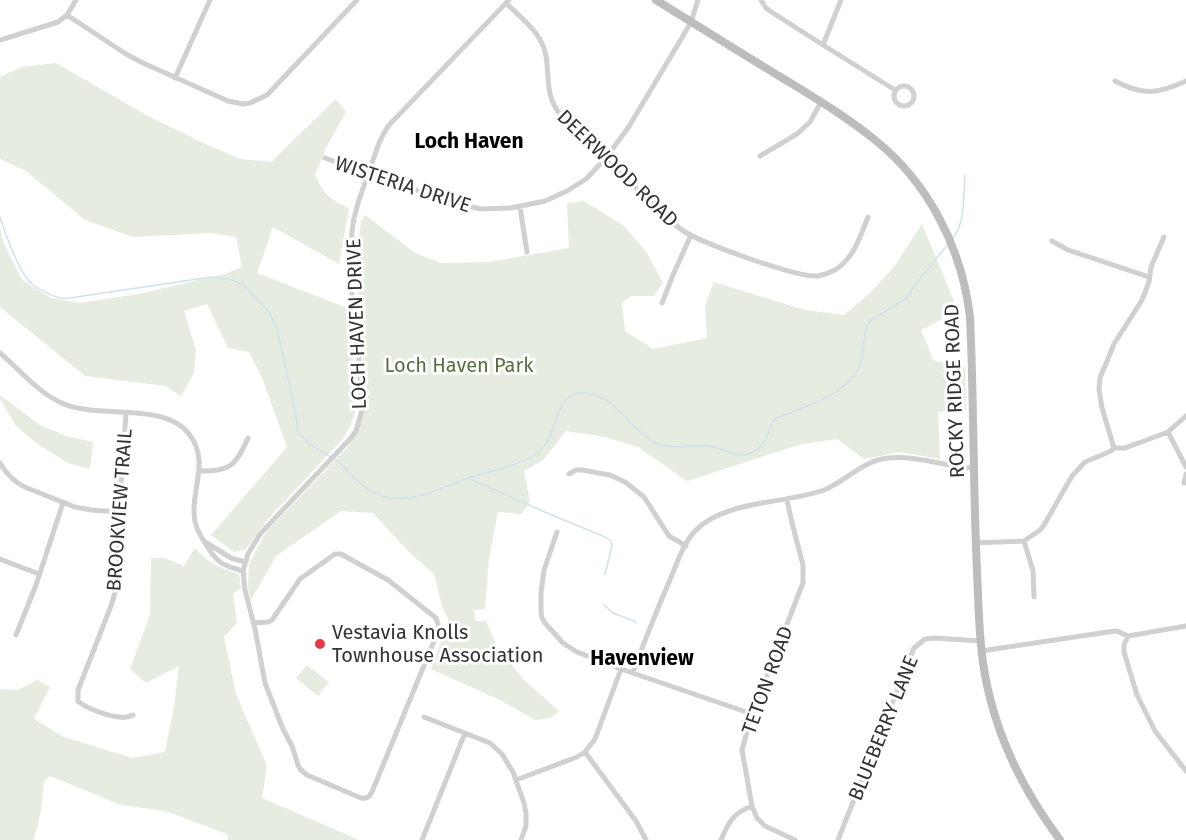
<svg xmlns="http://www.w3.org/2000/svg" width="1186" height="840" viewBox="0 0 1186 840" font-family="'Fira Sans',sans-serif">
	<rect width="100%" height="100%" fill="#fff"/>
	<path fill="#e6ecdf" d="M56 63 146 115 199 141 240 159 271 162 336 99 346 112 328 144 315 174C324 194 328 199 349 208L339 264 273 227 257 273 347 308 355 377V412L351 425 341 441 267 520 245 550 234 552 211 535 287 447 262 378 249 352 228 348 207 304 184 311 196 350 194 373 181 396 165 386 85 376 0 307V229L4 244 22 280 51 298 79 303 138 294 225 274 242 267 236 237 211 233 133 237 85 220 26 171 0 159V77L22 67Z
		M584 201 624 226 647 253 663 283 654 296H631L622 303 625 331 653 349 707 338 705 306 714 282 805 310 844 315 869 294 894 267 922 224 958 311 921 330 934 361 965 366 966 410 938 412 940 459 900 452 864 459 837 439 802 444 687 481 638 447 605 437 566 431 543 460 524 471 530 501 522 514 498 512 489 558 485 609 474 610 475 621H486L498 648 524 680 559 711 550 718 535 720 500 700 431 669 449 621 442 606 434 574 409 552 373 513 341 511 276 556 251 600 248 587 249 564 266 532 347 448C358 433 363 419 367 401L355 271 361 222 365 215 415 253 441 263 489 262 569 248 567 203Z
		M0 395 40 425 66 436 93 442 90 469 68 463 39 445 16 426 0 399Z
		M195 548C209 563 219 568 239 574L241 588 233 594 237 623 224 637 236 694 267 766 262 798 359 840H228L227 834 165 811 121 805 50 776 44 781 41 810 34 840H0V689L18 690 37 680 50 687 34 719 64 737 132 758 165 752 174 707 179 666 146 683 130 669 150 615 151 558H164L184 566Z
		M307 665 329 682 318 696 296 678Z"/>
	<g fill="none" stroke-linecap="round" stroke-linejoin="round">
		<path stroke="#cfe2ee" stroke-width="1.5" d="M0 217C5 234 20 275 33 285 42 292 53 296 63 299L211 277 232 280 244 285 269 312 277 329 295 409 298 432 309 444 331 457
			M953 238C966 221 963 196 965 175
			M335 459C351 473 364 491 385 497 414 504 443 487 468 478 492 470 525 466 543 448 558 434 553 393 583 393 617 393 631 435 661 445 675 449 691 445 706 446 726 446 742 466 761 446 768 438 769 426 776 418 804 407 851 394 861 362 865 349 862 333 870 321L908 297 912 289 948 244
			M468 478 547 513 605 537 611 541 612 545 605 574
			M604 605 613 613 634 621 636 623"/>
		<path stroke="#d0d0d0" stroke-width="5" d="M761 0 766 8 770 11 823 45 841 0
			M506 3C522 19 542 33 546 56 549 74 546 94 557 110 567 126 584 139 598 152 615 169 633 185 651 202 662 212 672 224 685 232 705 244 797 278 818 276 823 275 831 272 835 270 854 258 860 237 868 217
			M67 15 126 54 143 63 228 101 243 104 250 103 267 95 357 0
			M0 40 58 22 67 15 76 0
			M823 45 895 90
			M175 78 210 0
			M1115 81C1143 96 1158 94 1186 81
			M894 96a10 10 0 1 1 20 0a10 10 0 1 1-20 0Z
			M760 156 797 134 810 122 821 102
			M325 158 450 202 481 209 511 208 545 201 567 191 586 179 605 159 628 128 683 36 691 22 698 0
			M520 207 527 252
			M1052 241 1068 250 1149 277
			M662 303 673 275 691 235
			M0 353C20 370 39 394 64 404 100 419 165 402 189 434 209 459 193 486 194 513 194 525 199 533 205 543 217 563 221 565 243 571
			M1168 432 1186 467
			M1114 448 1102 408 1099 389 1100 378 1114 344 1142 300 1149 282 1151 267 1164 237
			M0 463C7 475 15 483 27 488L75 507 91 510 119 512
			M200 471C230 472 236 465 248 438
			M569 474 576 470H582L610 475 625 482 644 497 669 536 686 546
			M1184 483 1186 474
			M787 500 792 523 803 565V583L752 714 742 750 752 806 757 818 765 826 795 840
			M557 532 544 570 541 593V611L542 618 545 623 563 643 577 652 621 669 752 714
			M1024 541 1033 571 1034 597
			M205 542 231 558 245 562
			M975 543 1024 541 1040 530 1044 525 1072 476 1085 462 1111 451 1114 448H1125L1168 432 1186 416
			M0 559 39 574
			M254 623 268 622 272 620 300 579 335 554H341L388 580 436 618 438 624 439 629 374 787C371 794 369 800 361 798L307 775 300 769 298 765 292 746 283 729 265 683 255 629 245 590 243 571 248 554 260 534 351 438 356 431 362 410 359 357 350 276 352 232 354 218 359 200 379 143 385 131 390 124 509 0
			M16 635 36 585 63 503
			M1128 636 1124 645V652L1137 695 1155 731 1186 771
			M981 651 1108 632 1117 631 1128 636 1186 626
			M633 672C645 640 658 607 672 575 678 560 684 543 695 531 724 500 785 504 824 490 846 481 864 460 888 458 917 455 945 467 974 468
			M78 701V690L111 606 118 583 119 560V512L126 413
			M78 701C85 708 108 716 119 717 124 718 129 717 133 715
			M424 717 490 743 502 754 513 772 524 803 526 813V826L521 840
			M585 752 636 821 646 840
			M516 780 577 757 585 752 595 739 621 669
			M422 840 465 733
			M721 840C728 823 734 812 752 806
			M838 840 914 648 925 639 934 638 981 641"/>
		<path stroke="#bdbdbd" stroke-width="8" d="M656 0C698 26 741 53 784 79 815 98 847 117 875 140 929 183 962 249 970 317 974 401 973 487 977 571 979 614 979 657 990 698 1003 750 1028 797 1060 840"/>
	</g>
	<circle fill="#e63946" stroke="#fff" stroke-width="2" cx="320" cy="644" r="6"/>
	<g text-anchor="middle" stroke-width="6" stroke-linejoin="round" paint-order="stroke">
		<g font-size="20" fill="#333" stroke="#fff">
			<text transform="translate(618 168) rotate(44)" y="7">DEERWOOD ROAD</text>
			<text transform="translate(403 184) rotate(18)" y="7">WISTERIA DRIVE</text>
			<text transform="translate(356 324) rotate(-92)" y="7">LOCH HAVEN DRIVE</text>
			<text transform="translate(954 391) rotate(-92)" y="7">ROCKY RIDGE ROAD</text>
			<text transform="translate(119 510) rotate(-86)" y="7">BROOKVIEW TRAIL</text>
			<text transform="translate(767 680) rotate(-70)" y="7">TETON ROAD</text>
			<text transform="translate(883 728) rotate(-68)" y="7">BLUEBERRY LANE</text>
		</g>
		<g font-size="20" fill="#56703f" stroke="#fff">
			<text x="459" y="372">Loch Haven Park</text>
		</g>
		<g font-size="20" fill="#333" stroke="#fff" text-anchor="start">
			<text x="332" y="639">Vestavia Knolls<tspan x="332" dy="23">Townhouse Association</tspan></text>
		</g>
		<g font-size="21" font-weight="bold" fill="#000" stroke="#fff">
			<text x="469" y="148">Loch Haven</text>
			<text x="642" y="665">Havenview</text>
		</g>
	</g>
</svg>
